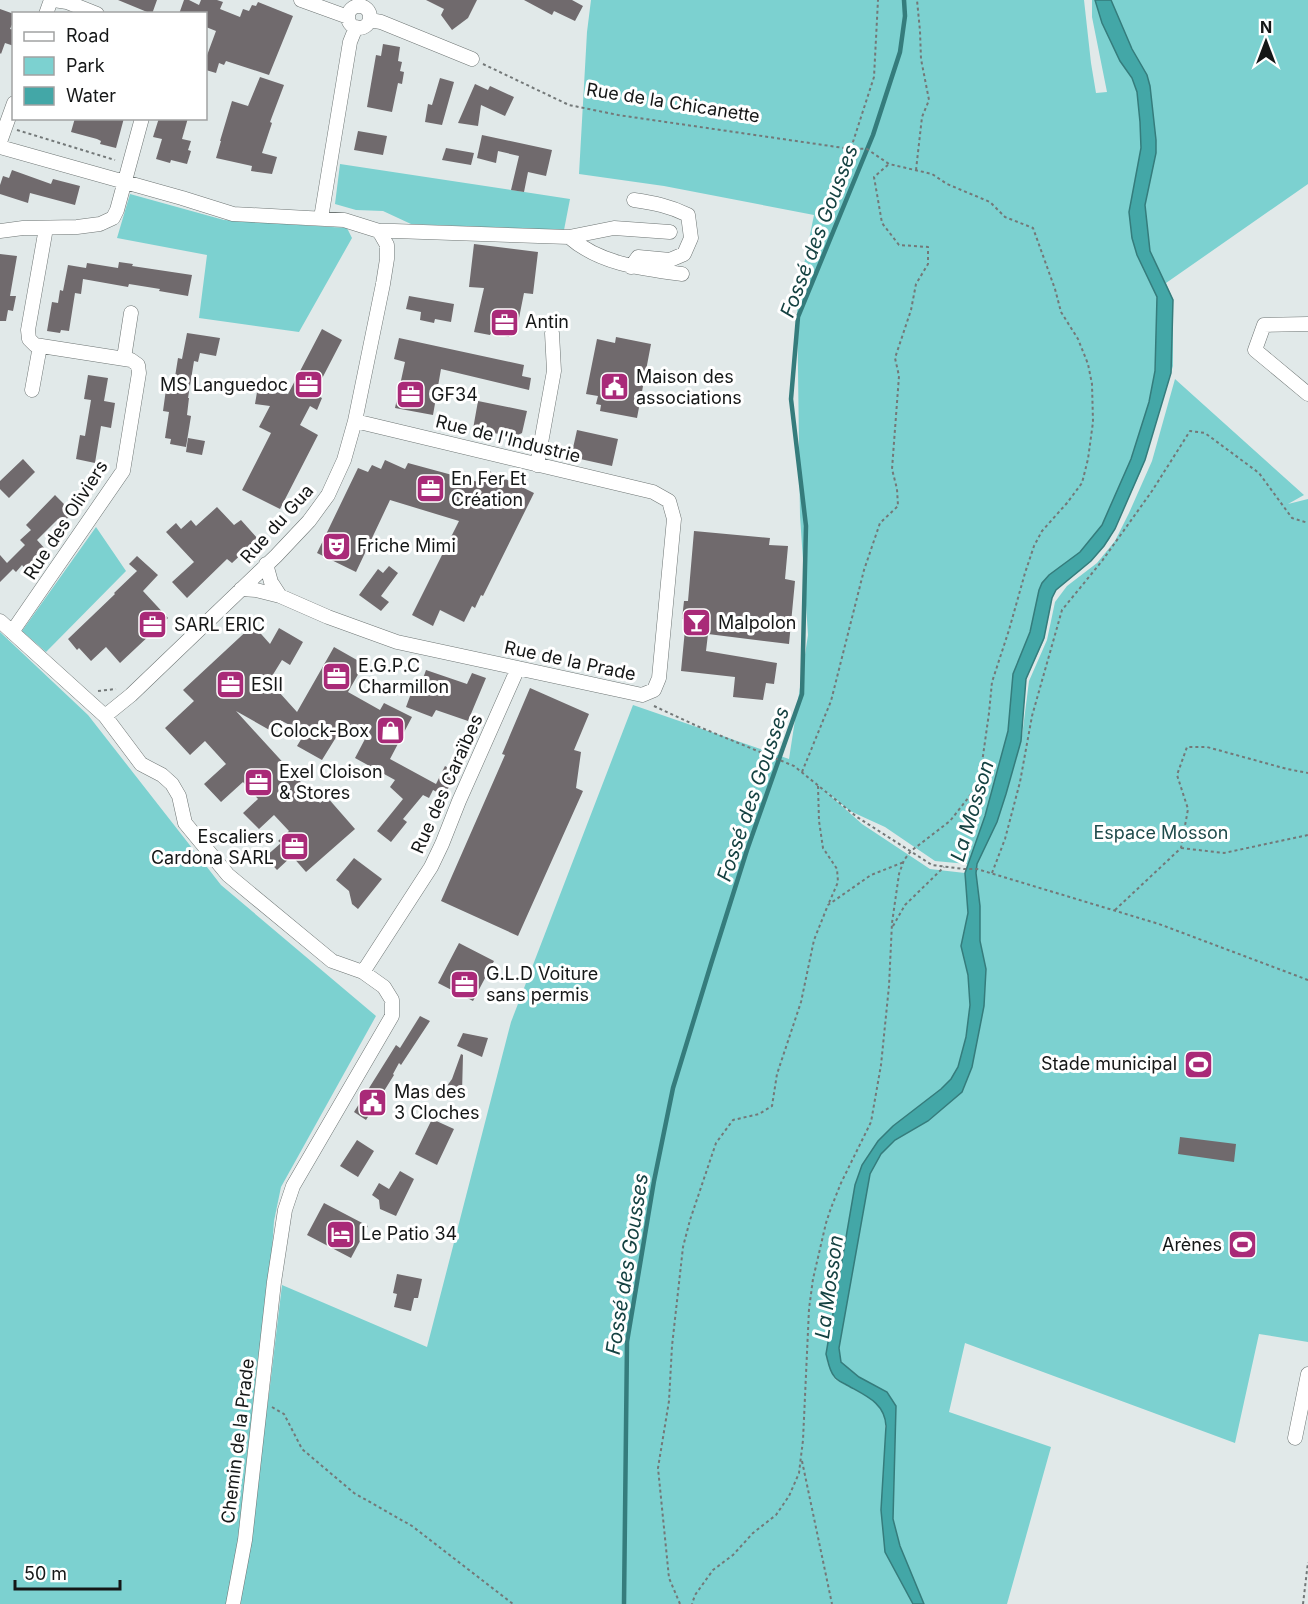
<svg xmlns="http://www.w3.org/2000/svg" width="1308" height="1604" viewBox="0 0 1308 1604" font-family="Inter,sans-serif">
	<rect width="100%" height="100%" fill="#e1e9e9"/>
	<path fill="#7cd1d0" d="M591 0H1084L1091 63 1096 93 1107 92 1092 17V0H1308V184L1166 283 1173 299V366L1141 471 1109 540 1080 571 1055 590 1047 614 1044 640 1026 679 1021 744 1029 681 1047 640 1055 602 1067 586 1097 563 1115 541 1129 513 1152 461 1175 379 1304 495 1288 504 1308 499V1342L1259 1334 1235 1443 965 1343 949 1412 1051 1447 1007 1604H924L900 1546 893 1519V1487L886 1392 859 1377 841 1362 839 1348 870 1174 881 1154 895 1140 928 1121 962 1092 986 969 980 941V906L976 873 967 864 935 861 885 827 850 811 823 789 862 824 930 869 965 873 968 913 961 946 968 975 970 1005 966 1037 958 1067 951 1079 941 1089 893 1126 878 1141 855 1185 826 1354 828 1364 835 1379 874 1400 881 1409 885 1417V1552L913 1604H237L269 1394 282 1285 427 1347 511 1022 633 705 789 759 808 635 800 516 797 299 814 215 664 186 579 174 587 32Z
		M340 164 570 199 564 230 411 224 383 211 356 210 335 204Z
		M130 194 224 220 347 228 352 238 299 332 199 318 207 255 117 238Z
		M96 527 126 571 46 652 22 631Z
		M0 632 88 715 221 885 376 1016 281 1187 274 1221 270 1280 236 1569 230 1604H0Z"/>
	<path fill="#43a7a7" stroke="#357c7c" stroke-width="1.5" d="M1095 0H1111L1132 49 1147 75 1150 86 1156 140V153L1145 205 1150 251 1173 300 1171 373 1145 460 1115 529 1104 546 1091 561 1056 590 1052 598 1044 638 1026 679 1021 741 1006 794 997 822 977 864 976 873 980 906V941L986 969 984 1006 972 1067 962 1092 928 1121 895 1140 881 1154 870 1174 839 1348 841 1362 859 1377 887 1392 896 1406 893 1519 900 1546 924 1604H913L885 1552 881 1510 886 1426C885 1402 864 1395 845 1384 841 1382 836 1380 834 1376 829 1370 828 1361 826 1354L855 1185 862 1165 878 1141 893 1126 941 1089 951 1079 958 1067 966 1037 970 1005 968 975 961 946 968 913 965 873 985 816 1008 731 1013 674 1030 632 1039 590 1042 583 1049 575 1080 552 1102 525 1131 459 1149 402 1155 371 1157 297 1137 255 1132 238 1129 212 1141 148 1140 122 1137 92 1132 78 1120 61 1102 23Z"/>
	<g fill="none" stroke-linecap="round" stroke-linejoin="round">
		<path stroke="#357c7c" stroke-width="4.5" d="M624 1604 627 1342 654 1181 673 1088 711 964 747 850 802 694 806 526 791 399 798 317 873 135 900 52 905 16 904 0"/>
	</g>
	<path fill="#706a6d" d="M118 0H157L152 14Z
		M184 0H189L199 5 201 0H217L223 2 220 9 240 17 243 9 249 11 252 5 256 6 258 2 293 16 269 75 226 61 224 65 219 63 216 73 206 70V58L216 31 206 27V14H179Z
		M426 0H477L468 18 452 30 441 15 444 9Z
		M524 0H572L583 6 575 21 554 11 552 15Z
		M0 9 14 14V20L10 29 14 30V46L5 43 1 54 0 53Z
		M383 44 400 47 398 61 402 62 400 71 404 72 402 84 398 83 392 112 367 107 376 55 381 56Z
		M260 77 284 85 270 122 272 123 262 153 277 157 272 174 251 171 252 166 216 158 221 141H220L232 101 248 106Z
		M440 78 454 82 442 125 425 122 428 104 432 105Z
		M475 84 488 90 490 86 514 97 505 116 481 105 478 126 458 123Z
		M75 118H124L116 148 100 144 101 141 97 139 71 132Z
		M159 118H188L182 139 191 141 188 150 191 151 187 164 171 160 170 163 156 159 162 139 153 137Z
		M358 131 387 136 383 155 354 150Z
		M482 135 552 150 546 176 528 172 524 192 511 190 519 156 498 151 496 163 477 158Z
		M446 148 474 153 471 165 442 160Z
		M12 170 51 184 53 179 80 186 75 205 30 193 28 203 0 194V185L3 176 9 178Z
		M474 244 538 252 533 294 524 293 517 328 511 327 509 337 491 333 490 335 474 332 484 288 469 287Z
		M0 254 17 256 10 296H16L13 311 8 310 6 321H0Z
		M119 262 133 264 132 266 192 275 188 296 159 291 160 289 129 284 128 287 83 279 81 294 75 293 69 331 61 330 60 333 47 331 52 302 58 303 60 290 63 291 68 265 86 268 87 263 118 268Z
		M409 296 454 304 451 322 435 319 434 323 420 320 421 312 406 309Z
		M322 329 342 340 314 394 322 398 317 410 310 406 300 425 318 435 280 509 242 490 271 433 259 427 270 406 255 404 257 392 269 393 270 391 288 394Z
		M187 333 220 338 216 356 200 353 198 362 194 361 188 398H189L187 415 191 416 186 447 170 444 171 439 165 438 169 412 163 411 167 382 174 383 178 358 182 359Z
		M616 337 651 344 637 418 600 411 601 405 596 404 598 396 586 394 597 339 615 343Z
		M399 338 524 365 522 376 531 378 529 390 441 369 433 415 395 408 405 362 394 359Z
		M88 375 108 378 104 401 115 403 111 428 101 426 95 463 76 459 80 435 85 436 91 400 84 399Z
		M478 401 527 411 522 433 514 437 473 429Z
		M577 430 618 439 612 466 571 457Z
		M188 438 205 441 202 455 186 452Z
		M23 459 35 472 9 498 0 489V481Z
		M385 460 405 469 408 463 478 482 485 469 534 493 483 596 481 595 475 608 472 606 464 622 440 610 433 626 412 615 459 521 390 500 356 572 317 553 358 468 368 472 372 465 381 469Z
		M55 495 65 505 63 507 71 515 62 523 58 519 37 540 48 552 28 572 22 565 16 572 13 569 0 582V555L7 563 25 545 20 540 31 530 26 525Z
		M217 507 234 525 241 520 258 539 232 563 227 559 187 598 172 582 194 562 166 532 176 523 181 529 191 520 196 526Z
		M694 531 770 538 769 545 788 546 785 579 795 581 789 644 708 634 706 651 777 663 774 684 766 683 763 700 733 697 735 677 681 671 686 619H682L684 601H688Z
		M137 556 158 575 143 591 168 618 120 663 106 647 91 661 79 648 77 650 68 639 115 594 114 593 137 571 129 564Z
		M389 566 398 573 381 596 389 602 381 611 359 595 378 569 383 573Z
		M253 625 270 644 279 628 303 642 290 665 282 660 269 681 297 712 334 647 364 664 348 692 380 710 384 703 412 717 390 759 436 784 445 766 455 772 445 796 433 790 429 798 423 795 403 819 407 822 391 842 377 831 403 799 390 787 395 780 355 758 365 739 343 726 322 760 297 746 305 733 280 720 273 732 236 711 320 803 327 797 355 829 306 872 292 856 277 870 265 857 281 843 278 841 289 831 274 815 259 829 243 813 258 799 243 782 221 802 204 784 226 764 205 741 190 755 165 728 194 701 183 690Z
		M426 670 467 684 472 673 486 678 468 721 436 710 432 717 406 707 413 688 419 690Z
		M530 688 589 714 574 750 581 752 576 788 583 791 518 936 441 901 505 755 502 754Z
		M354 858 382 879 358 909 352 904 349 891 336 880Z
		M459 943 494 961 473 1001 438 983Z
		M420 1016 430 1021 401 1065 399 1063 393 1074 394 1075 366 1120 354 1112 396 1045 400 1048Z
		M463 1033 488 1038 482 1057 457 1046Z
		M461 1054 463 1055 462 1093 447 1086 452 1079Z
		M432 1119 454 1129 437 1165 415 1154Z
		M1180 1137 1236 1144 1234 1162 1178 1154Z
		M357 1140 374 1151 358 1177 340 1166Z
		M400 1171 414 1179 396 1216 380 1209 379 1200 372 1195 379 1183 389 1189Z
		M324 1203 368 1226 351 1258 307 1235Z
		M397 1274 422 1279 418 1298H414L411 1311 394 1307 397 1294 393 1293Z"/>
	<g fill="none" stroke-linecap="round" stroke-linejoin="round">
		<defs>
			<path id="minor" d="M54 0 67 2 97 14
				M301 0 348 17
				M348 17a11 11 0 1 1 22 0a11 11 0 1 1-22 0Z
				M46 14 51 0
				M370 20 381 22 472 59
				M0 142 14 103
				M0 147 182 198 233 214 344 220 379 231H394L569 237 614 228 670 232
				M321 218 350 42 356 27
				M0 231 23 228 77 227 100 224 113 218 117 210 142 118
				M569 237C600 264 642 269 682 274
				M631 267 638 257 670 260 684 254 691 238 688 215C670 206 654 203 634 200
				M1308 324 1264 325 1255 350 1308 394
				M124 358 131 313
				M32 390 40 346
				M537 465 554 371 552 333
				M266 564 271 582 280 596
				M241 589 256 590 280 596 328 617 397 642 642 695 654 690 659 678 674 519 669 501 653 492 355 421
				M0 621 105 716 141 764 162 775 172 784 179 796 185 823 228 875 332 961 363 972 384 987 392 1000V1016L293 1186 285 1210 274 1282 245 1540 233 1604
				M12 632 123 471 139 373 138 365 131 360 35 345 29 339 28 330 46 228
				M105 716 131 695 276 556 309 521 328 495 344 460 355 421 383 284 387 259V245L379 231
				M363 972 431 867 442 844 459 801 518 668
				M1295 1438 1308 1374"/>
		</defs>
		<use href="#minor" stroke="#6e7574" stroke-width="15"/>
		<path stroke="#737878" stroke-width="2" stroke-dasharray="3 3" stroke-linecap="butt" d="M483 64 569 105 618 115 844 148 867 149 889 164 932 174 947 184 990 202 1005 217 1033 228 1055 289 1061 312 1078 339 1088 364 1092 384 1093 422 1088 459 1082 483 1067 503 1042 531 1034 546 1025 573 1009 630 992 682 989 713 981 770 972 793 950 821 911 851 904 860 899 874 892 923 889 986 881 1065 871 1122 841 1183 831 1208 826 1223 813 1279 809 1309 803 1440 799 1473 789 1496 776 1515 753 1533 733 1555 713 1570 695 1595 692 1604
			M17 130 115 160
			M851 148 874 77 878 0
			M916 170 922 117 929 100 921 59 920 31 917 0
			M98 691 116 689
			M654 706 697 726 794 766 857 817 932 865 964 869H977L1159 924 1308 980
			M802 772 831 701 864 570 880 523 898 506 897 489 892 469 899 376 895 358 911 310 916 284 928 264V247L899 245 882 223 874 177 889 164
			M818 786 819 821 823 848 837 869 838 882 828 905
			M1181 848 1224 853 1308 835
			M992 873 1005 839 1020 782 1032 716 1062 610 1102 561 1152 491 1190 431 1205 433 1259 473 1292 518 1308 523
			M1115 910 1181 848 1188 809 1177 775 1187 747H1207L1287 769 1308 773
			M893 926 905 905 944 867
			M272 1407 284 1414 302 1449 354 1493 412 1526 513 1604
			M802 1461 832 1604
			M680 1604 669 1578 658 1468 669 1401 672 1346 683 1247 690 1220 716 1143 733 1120 759 1114 772 1106 777 1074 801 1002 814 940 828 905 871 875 904 862
			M1303 1604 1308 1562"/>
		<use href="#minor" stroke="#fff" stroke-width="14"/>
	</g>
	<defs>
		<symbol id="office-square" viewBox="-11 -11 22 22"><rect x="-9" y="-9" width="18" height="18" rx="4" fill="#a92a78" stroke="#fff"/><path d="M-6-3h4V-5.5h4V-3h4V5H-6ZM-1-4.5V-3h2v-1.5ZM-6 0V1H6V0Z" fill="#fff"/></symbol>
		<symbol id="civic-square" viewBox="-11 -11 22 22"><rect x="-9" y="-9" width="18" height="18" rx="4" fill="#a92a78" stroke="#fff"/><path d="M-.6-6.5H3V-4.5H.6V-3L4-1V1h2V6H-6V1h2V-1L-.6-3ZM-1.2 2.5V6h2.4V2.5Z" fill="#fff"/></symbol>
		<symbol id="theatre-square" viewBox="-11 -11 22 22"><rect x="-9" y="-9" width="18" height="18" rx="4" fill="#a92a78" stroke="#fff"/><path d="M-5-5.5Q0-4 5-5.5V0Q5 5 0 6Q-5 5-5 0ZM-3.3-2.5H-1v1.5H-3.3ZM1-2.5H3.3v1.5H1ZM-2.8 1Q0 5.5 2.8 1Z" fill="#fff"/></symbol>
		<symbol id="bar-square" viewBox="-11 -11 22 22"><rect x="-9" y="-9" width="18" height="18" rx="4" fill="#a92a78" stroke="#fff"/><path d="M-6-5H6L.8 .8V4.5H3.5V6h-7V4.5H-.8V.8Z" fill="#fff"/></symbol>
		<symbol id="shop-square" viewBox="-11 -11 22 22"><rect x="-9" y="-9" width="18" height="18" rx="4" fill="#a92a78" stroke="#fff"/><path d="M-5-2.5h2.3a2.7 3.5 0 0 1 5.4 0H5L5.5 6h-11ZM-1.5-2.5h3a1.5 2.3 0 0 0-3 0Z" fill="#fff"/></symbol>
		<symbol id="stadium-square" viewBox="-11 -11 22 22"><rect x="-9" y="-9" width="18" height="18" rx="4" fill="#a92a78" stroke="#fff"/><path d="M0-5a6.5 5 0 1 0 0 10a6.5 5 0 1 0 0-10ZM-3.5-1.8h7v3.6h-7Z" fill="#fff"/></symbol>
		<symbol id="hotel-square" viewBox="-11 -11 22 22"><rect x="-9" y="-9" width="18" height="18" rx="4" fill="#a92a78" stroke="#fff"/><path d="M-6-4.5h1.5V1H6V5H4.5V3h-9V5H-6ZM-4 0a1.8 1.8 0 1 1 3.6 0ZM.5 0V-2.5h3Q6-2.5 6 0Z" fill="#fff"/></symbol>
	</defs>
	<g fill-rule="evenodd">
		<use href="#office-square" x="488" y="306" width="33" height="33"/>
		<use href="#office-square" x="292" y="368" width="33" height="33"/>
		<use href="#civic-square" x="598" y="370" width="33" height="33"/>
		<use href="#office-square" x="394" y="378" width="33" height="33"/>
		<use href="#office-square" x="414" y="472" width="33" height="33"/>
		<use href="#theatre-square" x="320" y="530" width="33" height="33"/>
		<use href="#bar-square" x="680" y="606" width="33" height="33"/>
		<use href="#office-square" x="136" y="608" width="33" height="33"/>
		<use href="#office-square" x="320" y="660" width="33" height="33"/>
		<use href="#office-square" x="214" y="668" width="33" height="33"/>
		<use href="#shop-square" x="374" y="714" width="33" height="33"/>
		<use href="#office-square" x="242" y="766" width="33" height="33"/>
		<use href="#office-square" x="278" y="830" width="33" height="33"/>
		<use href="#office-square" x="448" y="968" width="33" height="33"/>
		<use href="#stadium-square" x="1182" y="1048" width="33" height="33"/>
		<use href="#civic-square" x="356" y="1086" width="33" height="33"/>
		<use href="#hotel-square" x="324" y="1218" width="33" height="33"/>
		<use href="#stadium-square" x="1226" y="1228" width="33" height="33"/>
	</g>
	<g text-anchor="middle" stroke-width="6" stroke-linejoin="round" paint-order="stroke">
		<g font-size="18" fill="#151717" stroke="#fff">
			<text transform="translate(673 103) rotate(9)" y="6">Rue de la Chicanette</text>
			<text transform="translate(508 439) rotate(14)" y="6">Rue de l'Industrie</text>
			<text transform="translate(66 520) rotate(-57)" y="6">Rue des Oliviers</text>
			<text transform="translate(277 524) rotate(-48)" y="6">Rue du Gua</text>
			<text transform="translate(570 661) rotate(12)" y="6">Rue de la Prade</text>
			<text transform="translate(447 784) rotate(-66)" y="6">Rue des Caraïbes</text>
			<text transform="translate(238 1441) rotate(-83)" y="6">Chemin de la Prade</text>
		</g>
		<g font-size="18" fill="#151717" stroke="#fff" text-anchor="start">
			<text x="525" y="328">Antin</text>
			<text x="636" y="383">Maison des<tspan x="636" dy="21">associations</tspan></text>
			<text x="288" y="391" text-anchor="end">MS Languedoc</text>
			<text x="431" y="401">GF34</text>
			<text x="451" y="485">En Fer Et<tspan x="451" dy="21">Création</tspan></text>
			<text x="357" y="552">Friche Mimi</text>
			<text x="718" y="629">Malpolon</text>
			<text x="174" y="631">SARL ERIC</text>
			<text x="358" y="672">E.G.P.C<tspan x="358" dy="21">Charmillon</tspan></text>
			<text x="251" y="691">ESII</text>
			<text x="369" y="737" text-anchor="end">Colock-Box</text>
			<text x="279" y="778">Exel Cloison<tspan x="279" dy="21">&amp; Stores</tspan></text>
			<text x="274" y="843" text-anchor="end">Escaliers<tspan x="274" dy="21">Cardona SARL</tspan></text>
			<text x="486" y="980">G.L.D Voiture<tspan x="486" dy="21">sans permis</tspan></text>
			<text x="1177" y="1070" text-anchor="end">Stade municipal</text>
			<text x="394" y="1098">Mas des<tspan x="394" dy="21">3 Cloches</tspan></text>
			<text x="361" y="1240">Le Patio 34</text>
			<text x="1222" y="1251" text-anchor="end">Arènes</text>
		</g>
		<g font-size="18" fill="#1f4b4b" stroke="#fff">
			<text x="1161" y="839">Espace Mosson</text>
		</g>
		<g font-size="20" font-style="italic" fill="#154242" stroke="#fff">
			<text transform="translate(819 231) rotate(-69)" y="7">Fossé des Gousses</text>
			<text transform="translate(753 794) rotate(-71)" y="7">Fossé des Gousses</text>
			<text transform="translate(972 811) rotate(-73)" y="7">La Mosson</text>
			<text transform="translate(627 1264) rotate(-81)" y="7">Fossé des Gousses</text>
			<text transform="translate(829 1287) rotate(-82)" y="7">La Mosson</text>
		</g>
	</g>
	<rect x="12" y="12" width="195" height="108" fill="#ffffff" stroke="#a1a2a2" stroke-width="1.5"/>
	<rect x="24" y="32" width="30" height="9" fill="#ffffff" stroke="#a1a2a2" stroke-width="1.5"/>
	<text x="66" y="42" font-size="18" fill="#151717">Road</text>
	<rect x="24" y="57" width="30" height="18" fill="#7cd1d0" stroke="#a1a2a2" stroke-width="1.5"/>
	<text x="66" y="72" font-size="18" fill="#151717">Park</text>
	<rect x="24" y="87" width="30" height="18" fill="#43a7a7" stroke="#a1a2a2" stroke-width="1.5"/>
	<text x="66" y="102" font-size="18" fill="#151717">Water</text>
	<g transform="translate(1266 42)" stroke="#ffffff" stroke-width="4.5" paint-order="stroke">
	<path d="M0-4.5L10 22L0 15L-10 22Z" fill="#151717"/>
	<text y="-9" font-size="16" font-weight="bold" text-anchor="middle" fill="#151717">N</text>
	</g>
	<path d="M15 1580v9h105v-9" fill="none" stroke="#151717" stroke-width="3"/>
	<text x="24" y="1580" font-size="18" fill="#151717" stroke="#ffffff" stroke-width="4.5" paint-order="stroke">50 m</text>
</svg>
